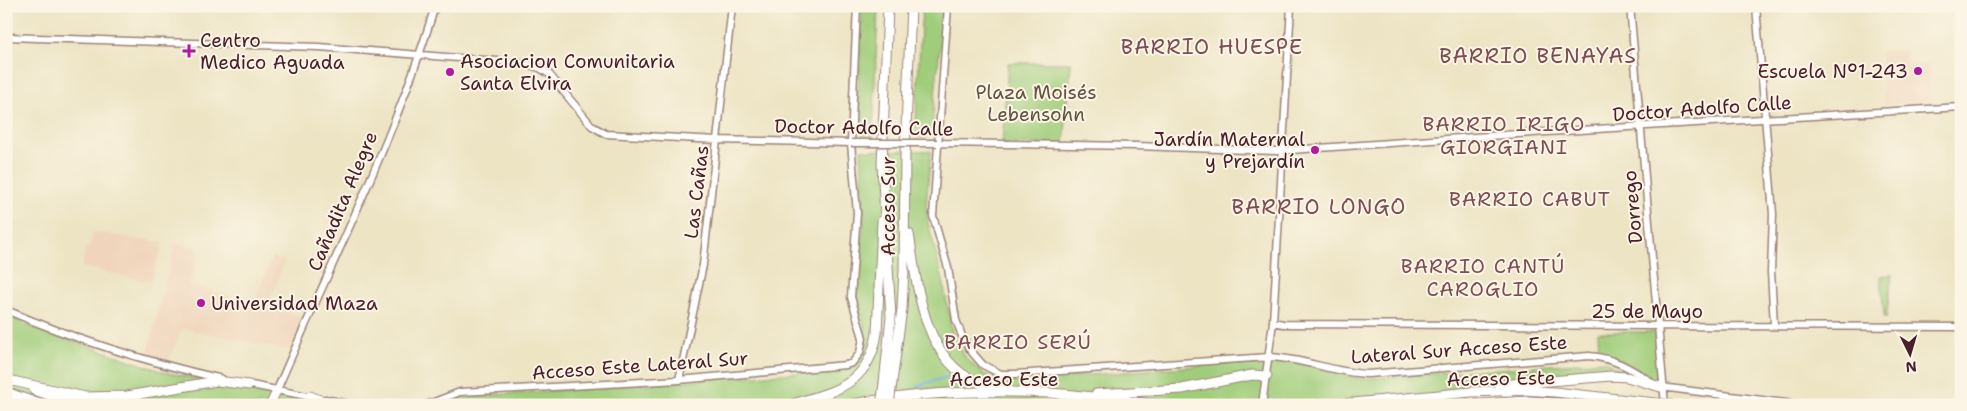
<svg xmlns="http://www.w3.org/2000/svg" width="1967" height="411" viewBox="0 0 1967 411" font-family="'Shantell Sans',sans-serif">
	<rect width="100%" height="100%" fill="#fcf5e5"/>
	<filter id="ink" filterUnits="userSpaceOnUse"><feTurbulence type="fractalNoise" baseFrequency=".02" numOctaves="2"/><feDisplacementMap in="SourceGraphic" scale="10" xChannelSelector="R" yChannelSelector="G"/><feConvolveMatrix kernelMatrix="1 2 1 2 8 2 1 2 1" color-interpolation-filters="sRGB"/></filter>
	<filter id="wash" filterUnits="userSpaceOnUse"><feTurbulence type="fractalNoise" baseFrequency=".0096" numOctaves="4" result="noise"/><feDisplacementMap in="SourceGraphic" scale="20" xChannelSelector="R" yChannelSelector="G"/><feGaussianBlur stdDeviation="1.12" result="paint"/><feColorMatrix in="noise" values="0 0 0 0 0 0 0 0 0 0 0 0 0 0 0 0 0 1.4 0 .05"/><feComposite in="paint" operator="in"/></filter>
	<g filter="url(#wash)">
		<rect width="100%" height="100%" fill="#ede4c4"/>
		<path fill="#f0d5bc" d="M1905 50 1906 65 1929 64 1931 101 1884 104 1881 51Z
			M93 232 127 237 143 241 145 239 163 243 151 282 82 267 85 248 90 247Z
			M175 243 198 248 190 286 231 296 230 301 253 306 272 257 285 260 267 308 307 318 291 351 182 328 169 361 147 356Z"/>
		<path fill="#a0cd7a" stroke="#757652" d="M862 6H878L873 137 863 136 859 129 857 116Z
			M922 6H944L932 125 929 135 925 138H915Z
			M1008 63H1071L1064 144H1002Z
			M861 150 931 151 926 207 928 223 943 281 952 332 965 357 983 374 1006 382 1267 360 1295 361 1360 379 1605 361 1624 372 1463 384 1465 405H436L453 398 850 369 859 362 866 346 864 325 858 306 857 294 864 219Z
			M1892 275 1886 319 1884 317 1881 276Z
			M6 315 24 324 164 372 331 405H6Z
			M1598 332H1654L1656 335 1658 379 1653 380C1636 368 1620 356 1599 354Z"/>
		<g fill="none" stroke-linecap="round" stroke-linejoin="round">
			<path stroke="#79a8e3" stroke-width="2" d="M917 386 950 376"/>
		</g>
	</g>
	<g filter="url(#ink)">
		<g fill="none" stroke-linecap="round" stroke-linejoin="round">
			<defs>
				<path id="secondary" d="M948 6 933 216 948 268 956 320 962 336 970 350 983 365 1001 374H1016L1269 357C1303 358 1334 373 1368 374L1589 356C1614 358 1630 368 1650 381
					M1630 6 1665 405
					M1756 6 1773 214 1771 272 1774 325
					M6 37 319 47 522 63 540 68 549 74 592 126 606 134 717 140 851 143
					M937 143 1136 146 1276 151 1547 132 1961 107
					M6 310C76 340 148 362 222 379
					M1273 322 1283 324C1509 327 1735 325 1961 327
					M679 380 703 265 732 6
					M246 384 312 397
					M1661 387 1802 405
					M277 390C331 263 395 139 435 6
					M325 399 353 405
					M426 405 460 392 679 380 846 365 852 363 860 353 863 338 851 297 857 213 851 143 857 6
					M1262 405 1273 322 1291 6"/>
				<path id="primary" d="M270 405 277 390"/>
				<path id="highway" d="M909 234C917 284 923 360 977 382 986 386 997 386 1007 387
					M8 380 85 397 127 396 217 381 249 385
					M892 382 902 309 904 270 905 154 911 6
					M884 383 891 317 882 164 888 6
					M1499 385 1612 376 1627 377 1664 388
					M34 390 79 405
					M6 392 42 405
					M1096 394 1182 389 1252 375 1267 376
					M310 396 332 405
					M790 405C834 391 869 386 877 333L882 221
					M848 405C912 393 984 390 1049 393 1086 395 1123 401 1159 405
					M980 405H1029
					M1331 405 1471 392 1522 390 1554 392 1646 402
					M1469 405 1528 401 1581 405"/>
			</defs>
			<use href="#secondary" stroke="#9c8278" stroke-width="9"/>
			<use href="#primary" stroke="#9c8278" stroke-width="10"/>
			<use href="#highway" stroke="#9c8278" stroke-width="11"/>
			<use href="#secondary" stroke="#fff" stroke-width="6"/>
			<use href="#primary" stroke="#fff" stroke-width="8"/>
			<use href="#highway" stroke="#fff" stroke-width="9"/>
			<defs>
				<path id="secondary-bridge" d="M851 143H937"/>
				<path id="highway-bridge" d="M1646 402 1672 405
					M881 405 884 383
					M889 405 892 382"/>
			</defs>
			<use href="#secondary-bridge" stroke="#9c8278" stroke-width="9" stroke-linecap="butt"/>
			<use href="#highway-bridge" stroke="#9c8278" stroke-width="11" stroke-linecap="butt"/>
			<use href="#secondary-bridge" stroke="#fff" stroke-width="6"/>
			<use href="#highway-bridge" stroke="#fff" stroke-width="9"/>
		</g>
	</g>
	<g fill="#b5179e" stroke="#fcf5e5" stroke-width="2">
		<path d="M186.5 43.5h5v5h5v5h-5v5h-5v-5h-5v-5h5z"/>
		<circle cx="1918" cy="71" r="5"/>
		<circle cx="450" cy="72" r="5"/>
		<circle cx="1315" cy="150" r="5"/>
		<circle cx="201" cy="303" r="5"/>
	</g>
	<g text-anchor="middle" stroke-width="4" stroke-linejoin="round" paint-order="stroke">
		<g font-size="19" fill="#4a1f2b" stroke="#fcf5e5" text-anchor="start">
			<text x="200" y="47">Centro<tspan x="200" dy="22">Medico Aguada</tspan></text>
			<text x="460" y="68">Asociacion Comunitaria<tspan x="460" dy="22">Santa Elvira</tspan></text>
			<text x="1908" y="78" text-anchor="end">Escuela N°1-243</text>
			<text x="1305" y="146" text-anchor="end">Jardín Maternal<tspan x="1305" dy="22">y Prejardín</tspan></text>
			<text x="211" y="310">Universidad Maza</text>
		</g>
		<g font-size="19" fill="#645343" stroke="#fcf5e5">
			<text x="1036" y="99">Plaza Moisés<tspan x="1036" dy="22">Lebensohn</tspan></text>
		</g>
		<g font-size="19" fill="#4a1f2b" stroke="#fcf5e5">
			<text transform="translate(1702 108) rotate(-4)" y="7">Doctor Adolfo Calle</text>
			<text transform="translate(864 127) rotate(1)" y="7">Doctor Adolfo Calle</text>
			<text transform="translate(696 192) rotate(-83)" y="7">Las Cañas</text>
			<text transform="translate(342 201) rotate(-67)" y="7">Cañadita Alegre</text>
			<text transform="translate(888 206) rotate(-90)" y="7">Acceso Sur</text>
			<text transform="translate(1632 207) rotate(-95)" y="7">Dorrego</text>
			<text x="1647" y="318">25 de Mayo</text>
			<text transform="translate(1459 349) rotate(-4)" y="7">Lateral Sur Acceso Este</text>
			<text transform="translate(640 365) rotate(-4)" y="7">Acceso Este Lateral Sur</text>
			<text transform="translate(1501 378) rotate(-1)" y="7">Acceso Este</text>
			<text x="1004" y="386">Acceso Este</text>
		</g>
		<g font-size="20" letter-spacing="1" fill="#7c4e54" stroke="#fcf5e5">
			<text x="1504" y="131">BARRIO IRIGO<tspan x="1504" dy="23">GIORGIANI</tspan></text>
			<text x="1530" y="206">BARRIO CABUT</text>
			<text x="1483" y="273">BARRIO CANTÚ<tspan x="1483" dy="23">CAROGLIO</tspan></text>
			<text x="1018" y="349">BARRIO SERÚ</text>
		</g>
		<g font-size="21" letter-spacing="1" fill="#7c4e54" stroke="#fcf5e5">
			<text x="1212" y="54">BARRIO HUESPE</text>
			<text x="1538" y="63">BARRIO BENAYAS</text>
			<text x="1319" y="214">BARRIO LONGO</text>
		</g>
	</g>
	<rect width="1967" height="411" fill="none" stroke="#fcf5e5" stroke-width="25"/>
	<g transform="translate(1910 354) rotate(175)" stroke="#fcf5e5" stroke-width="4" paint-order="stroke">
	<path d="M0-4L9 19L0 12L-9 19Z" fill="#4a1f2b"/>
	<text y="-8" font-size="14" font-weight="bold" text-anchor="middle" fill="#4a1f2b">N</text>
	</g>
</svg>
